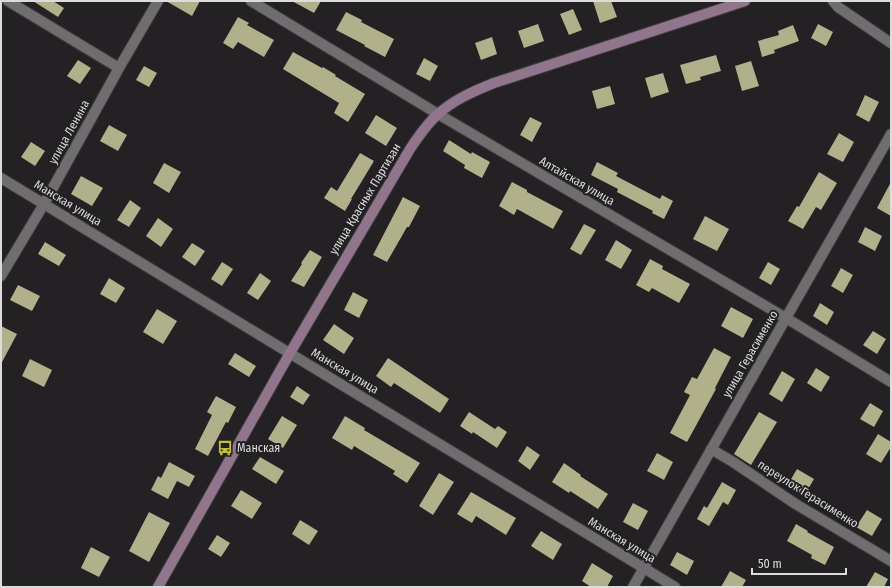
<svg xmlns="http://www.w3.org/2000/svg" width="892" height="588" viewBox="0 0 892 588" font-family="'Fira Sans Condensed',sans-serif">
	<rect width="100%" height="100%" fill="#232123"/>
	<path fill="#b0b08b" d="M33 1H53L64 8 58 17Z
		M166 1H200L192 16Z
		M292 1H321L314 13Z
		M593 1H611L617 17 600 23Z
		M573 9 582 30 569 35 560 14Z
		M346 12 362 20 361 22 394 39 385 57 364 46 365 45 336 30Z
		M238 17 249 23 247 25 274 40 264 57 238 42 233 49 223 43Z
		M538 24 544 41 524 48 518 31Z
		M818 24 833 32 826 46 811 38Z
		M793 25 799 41 774 50 775 53 762 57 758 41 779 35 778 31Z
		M492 37 497 54 481 60 475 43Z
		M293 52 322 68 323 67 336 75 335 76 365 94 348 122 334 113 339 103 283 69Z
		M716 55 721 71 700 77 701 80 686 84 680 65Z
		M424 58 438 66 430 81 416 74Z
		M78 60 91 68 80 84 67 76Z
		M751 61 759 86 742 91 735 66Z
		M144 66 157 73 149 87 136 80Z
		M663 73 669 92 651 98 645 78Z
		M610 86 615 104 597 109 592 91Z
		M865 95 879 102 869 122 856 115Z
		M376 115 397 128 386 146 365 133Z
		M530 117 542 123 532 142 520 135Z
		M109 125 127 135 118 151 100 141Z
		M839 133 854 142 843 162 827 154Z
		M449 140 471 154 472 152 490 162 482 178 464 168 465 165 443 151Z
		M31 142 45 151 35 166 21 157Z
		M360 153 374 161 351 199H352L345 211 324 198 331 187 337 191Z
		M597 162 618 173 616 176 660 199 662 195 673 201 664 219 652 213 653 211 617 192 618 189 591 175Z
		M164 163 181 172 169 193 153 183Z
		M819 172 837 183 821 210 816 207 803 229 788 221 797 206 799 207Z
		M81 176 103 188 92 206 71 194Z
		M512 182 527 190V192L563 211 553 229 517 209 514 215 499 206Z
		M891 182V216L877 208Z
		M403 197 420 206 409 227H407L387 262 373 255Z
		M130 200 141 208 129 227 117 220Z
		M705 216 729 229 717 251 693 239Z
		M158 218 173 229 161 247 146 236Z
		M584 224 596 230 581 255 570 249Z
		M865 227 882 236 875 251 858 242Z
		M616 240 632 250 621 269 605 260Z
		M45 242 66 255 59 266 38 254Z
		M192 243 205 251 195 266 182 257Z
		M310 250 322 257 304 287 291 281 302 264 301 263Z
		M650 259 663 266 662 269 690 284 679 303 652 288 649 292 636 285Z
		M222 262 233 269 222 286 211 279Z
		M768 262 780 269 771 285 759 278Z
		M841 268 853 275 843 293 831 286Z
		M260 273 271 281 258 300 247 293Z
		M109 278 125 288 116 303 100 294Z
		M18 285 40 296 32 311 10 300Z
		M353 292 368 300 359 318 344 310Z
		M820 303 834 312 827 325 813 316Z
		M731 307 753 319 743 338 721 326Z
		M157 309 177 321 163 344 143 332Z
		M334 324 354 338 344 354 323 340Z
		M1 326 17 334 1 364Z
		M873 331 886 339 877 354 863 345Z
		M714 348 731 357 715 388 716 389 687 442 670 433 690 395 684 392 692 377 697 379Z
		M235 353 256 366 249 377 228 364Z
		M388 358 449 399 440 413 394 383 391 387 376 376Z
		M30 359 52 370 44 387 22 376Z
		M816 368 830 377 821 392 807 383Z
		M782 371 795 379 782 402 769 394Z
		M297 386 310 395 303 405 290 397Z
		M216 396 236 407 228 423 226 422 208 456 195 449 212 415 207 412Z
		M870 403 883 411 874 427 860 419Z
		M469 412 495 429 498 426 507 432 497 448 473 432 472 434 460 426Z
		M759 412 777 422 751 465 734 454Z
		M282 416 297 425 283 448 268 439Z
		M345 416 365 428 364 430 420 463 407 483 393 474 395 471 354 446 352 450 332 438Z
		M878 434 891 442V447L881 463 866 454Z
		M527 446 540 455 530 470 518 461Z
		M657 453 673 462 664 480 647 471Z
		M260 457 284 471 276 484 252 469Z
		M169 462 195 476 189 487 177 481 168 499 151 490 158 476 161 478Z
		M564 463 581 475 580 476 608 494 598 509 570 491 569 493 552 482Z
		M797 469 814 479 804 496 787 486Z
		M439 473 454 482 433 515 419 506Z
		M722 482 736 490 728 505 723 502 709 526 697 519 704 506 707 508Z
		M241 490 262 503 252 519 231 506Z
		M471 492 516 518 506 535 476 516 472 523 457 514Z
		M633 503 648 511 638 530 623 522Z
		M867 510 882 519 872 536 856 527Z
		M149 512 170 523 149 562 129 551Z
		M300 520 318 531 309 545 292 534Z
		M796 524 808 531 807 532 834 547 825 565 811 558 812 555 787 541Z
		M541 531 562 544 553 560 531 546Z
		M217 535 230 543 221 557 208 549Z
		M91 547 110 557 99 577 81 568Z
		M677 552 694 561 687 575 670 565Z
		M592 563 613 576 607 587H591L582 581Z
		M730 571 746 580 742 587H721Z
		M875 572 888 579 884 587H866Z"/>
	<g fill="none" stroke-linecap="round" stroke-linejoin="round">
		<defs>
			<path id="street" d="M8 1 119 68
				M251 1 438 114 786 318 891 382
				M833 1 838 7 891 43
				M1 178 675 587
				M1 276 44 204 119 68 158 1
				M711 449 733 462 794 503 891 561
				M633 587 786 318 891 134"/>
			<path id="secondary" d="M158 587 290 353 410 149C418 137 426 125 437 115 453 100 474 91 494 83L745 1"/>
		</defs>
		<use href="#street" stroke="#3f3c3e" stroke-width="12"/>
		<use href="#secondary" stroke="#3f3c3e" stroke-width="12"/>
		<use href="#street" stroke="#6f6d6f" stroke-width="10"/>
		<use href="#secondary" stroke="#91758c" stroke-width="10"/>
	</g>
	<defs>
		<symbol id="bus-bare" viewBox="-9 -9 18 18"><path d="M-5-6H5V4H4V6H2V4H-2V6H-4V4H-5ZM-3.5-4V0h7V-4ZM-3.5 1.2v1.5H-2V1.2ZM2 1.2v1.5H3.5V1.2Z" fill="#c3bd3e" stroke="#232123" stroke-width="2.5" paint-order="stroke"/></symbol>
	</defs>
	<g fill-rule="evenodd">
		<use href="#bus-bare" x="214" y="437" width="22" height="22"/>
	</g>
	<g text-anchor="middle" stroke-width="4" stroke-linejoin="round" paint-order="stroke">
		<g font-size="12" fill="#dddcdd" stroke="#232123">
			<text transform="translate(69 132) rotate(-61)" y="4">улица Ленина</text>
			<text transform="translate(577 181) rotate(30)" y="4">Алтайская улица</text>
			<text transform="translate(365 199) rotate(-59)" y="4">улица Красных Партизан</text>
			<text transform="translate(68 203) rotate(31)" y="4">Манская улица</text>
			<text transform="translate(750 354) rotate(-60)" y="4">улица Герасименко</text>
			<text transform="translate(345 371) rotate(31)" y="4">Манская улица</text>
			<text transform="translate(808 494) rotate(32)" y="4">переулок Герасименко</text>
			<text transform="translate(622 540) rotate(31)" y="4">Манская улица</text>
		</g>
		<g font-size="12" fill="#dddcdd" stroke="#232123" text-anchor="start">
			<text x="237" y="452">Манская</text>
		</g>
	</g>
	<rect width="892" height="588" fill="none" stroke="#dddcdd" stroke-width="4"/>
	<path d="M752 568v6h94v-6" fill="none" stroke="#dddcdd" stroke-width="2"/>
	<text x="758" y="568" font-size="12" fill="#dddcdd" stroke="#232123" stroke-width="3" paint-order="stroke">50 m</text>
</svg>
